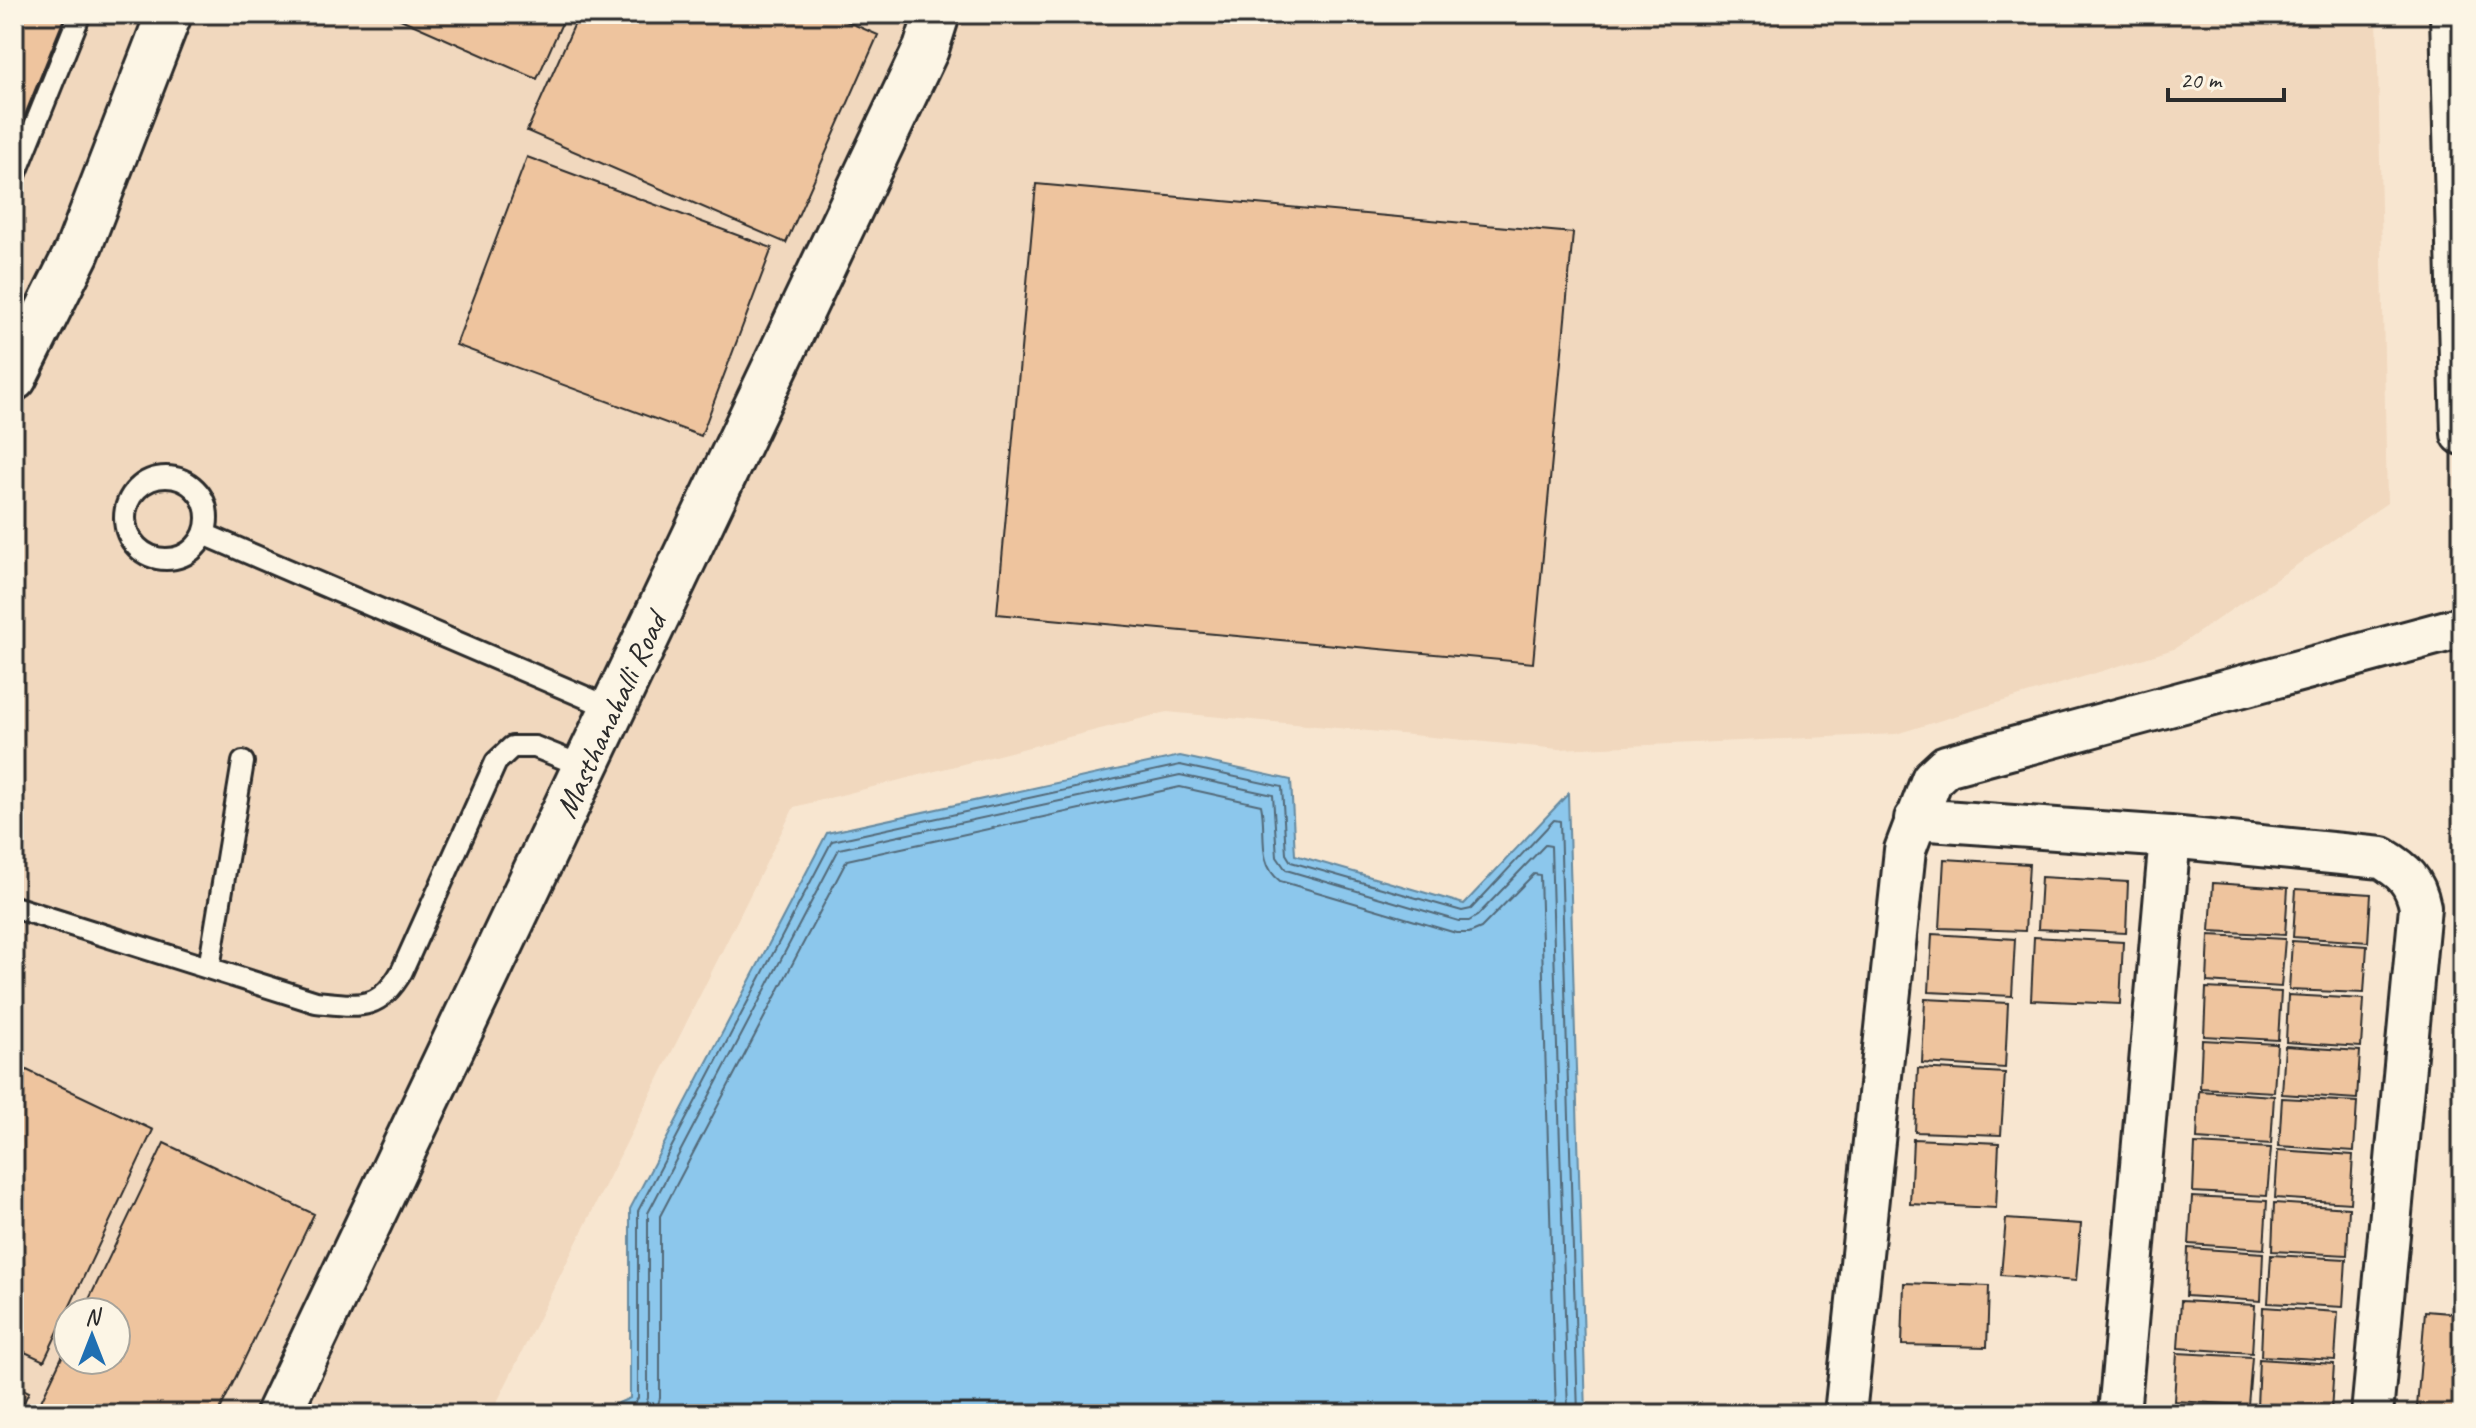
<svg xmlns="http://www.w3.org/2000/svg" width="2476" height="1428" viewBox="0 0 2476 1428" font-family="Caveat,sans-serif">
	<rect width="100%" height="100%" fill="#f8e6d0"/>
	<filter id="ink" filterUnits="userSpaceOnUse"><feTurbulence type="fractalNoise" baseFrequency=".0125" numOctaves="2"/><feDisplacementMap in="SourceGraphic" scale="16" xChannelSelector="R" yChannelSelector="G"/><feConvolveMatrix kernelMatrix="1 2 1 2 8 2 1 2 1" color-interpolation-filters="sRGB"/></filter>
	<g filter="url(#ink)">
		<path fill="#f1d8be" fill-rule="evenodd" d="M14 14H2377L2387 503 2174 649 1896 734 1559 749 1167 712 794 807 491 1414H14ZM68 1312H116V1360H68Z"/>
		<path fill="#8cc7ec" stroke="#65899f" stroke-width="2" d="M1180 756 1291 780 1295 855 1464 904 1568 794 1586 1414H593L630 1398V1209L827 833Z"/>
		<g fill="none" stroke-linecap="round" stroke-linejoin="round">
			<path stroke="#526978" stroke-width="2" d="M613 1414 633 1405 638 1398V1211L832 841 1180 765 1282 787 1286 854 1291 862 1462 911 1471 909 1554 820 1560 821 1578 1414
				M638 1414 645 1407 648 1398V1213L839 849 1180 775 1273 795 1277 857 1286 870 1459 921H1469L1477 916 1545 845 1551 846 1568 1414
				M655 1414 660 1398V1216L847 860 1180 787 1261 805C1267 831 1256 863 1280 881L1456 933H1469L1481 928 1534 874 1540 875 1556 1414"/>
		</g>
		<path fill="#eec49e" stroke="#2b2b2b" stroke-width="2" d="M14 14H66L14 142Z
			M389 14H566L537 79Z
			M579 14H830L878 35 786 243 527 131Z
			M527 157 772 248 701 436 456 345Z
			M1036 184 1573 233 1533 663 997 614Z
			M1944 859 2029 864 2025 931 1940 928Z
			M2041 877 2128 882 2126 933 2038 929Z
			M2213 883 2288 888 2285 935 2210 931Z
			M2296 889 2371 894 2368 942 2293 937Z
			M1932 934 2015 939 2012 996 1929 992Z
			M2209 935 2285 939 2281 987 2207 982Z
			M2034 937 2123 942 2120 1004 2031 1000Z
			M2292 941 2367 946 2364 993 2289 990Z
			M2206 988 2281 992 2278 1040 2204 1036Z
			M2288 995 2364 999 2361 1047 2286 1042Z
			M1925 999 2008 1003 2005 1068 1922 1063Z
			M2202 1040 2277 1044 2274 1092 2200 1088Z
			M2285 1046 2360 1051 2357 1099 2282 1094Z
			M14 1064 153 1130 44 1361 14 1347Z
			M1918 1068 2005 1073 2001 1135 1915 1132Z
			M2199 1091 2274 1096 2271 1144 2197 1139Z
			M2282 1098 2357 1102 2354 1151 2279 1146Z
			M1913 1139 1999 1143 1996 1208 1910 1204Z
			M164 1143 314 1214 218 1414H35L68 1344V1360H116V1312H83Z
			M2195 1144 2271 1148 2267 1196 2193 1192Z
			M2278 1150 2353 1155 2350 1203 2275 1198Z
			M2192 1197 2267 1201 2264 1249 2189 1244Z
			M2274 1203 2349 1208 2347 1255 2272 1251Z
			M2006 1219 2081 1224 2076 1281 2001 1275Z
			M2188 1248 2263 1253 2261 1301 2186 1296Z
			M2271 1255 2346 1259 2343 1307 2268 1303Z
			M1904 1283 1989 1286 1987 1347 1902 1345Z
			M2181 1301 2255 1305 2252 1353 2178 1348Z
			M2263 1307 2338 1312 2335 1360 2261 1356Z
			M2425 1311 2462 1314V1411L2417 1407Z
			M2177 1353 2252 1357 2248 1405 2174 1401Z
			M2259 1359 2334 1364 2331 1412 2257 1407Z
			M14 1385 29 1392 18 1414H14Z
			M2173 1406 2248 1410V1414H2173Z"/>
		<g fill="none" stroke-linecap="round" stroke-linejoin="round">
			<defs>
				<path id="service" d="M14 178 80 14
					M125 518a41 41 0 1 1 82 0a41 41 0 1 1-82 0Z
					M204 534 613 709
					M14 907 316 1002C358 1006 379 1012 402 971L496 762 512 747H535L585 767
					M209 968 243 762"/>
				<path id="minor" d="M2451 14 2462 434
					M1915 819 2170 837 2382 858C2404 871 2415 881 2420 907L2372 1414
					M1845 1414 1905 850 1932 779 1946 766 2462 627
					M2119 1414 2170 837"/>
				<path id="tertiary" d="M14 378 77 252 169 14
					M278 1414 926 49 937 14"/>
			</defs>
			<use href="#service" stroke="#2b2b2b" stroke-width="26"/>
			<use href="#minor" stroke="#2b2b2b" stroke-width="46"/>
			<use href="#tertiary" stroke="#2b2b2b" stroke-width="50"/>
			<use href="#service" stroke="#fcf5e5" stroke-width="20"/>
			<use href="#minor" stroke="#fcf5e5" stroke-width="40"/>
			<use href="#tertiary" stroke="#fcf5e5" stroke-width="44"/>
		</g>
	</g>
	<g text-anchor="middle" stroke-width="8" stroke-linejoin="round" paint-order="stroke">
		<g font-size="32" fill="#2b2b2b" stroke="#fcf5e5">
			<text transform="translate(610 715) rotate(-65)" y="11">Masthanahalli Road</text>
		</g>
	</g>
	<rect width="2476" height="1428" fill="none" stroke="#fcf5e5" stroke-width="48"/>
	<rect x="24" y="24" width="2428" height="1380" fill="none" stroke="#2b2b2b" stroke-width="3" filter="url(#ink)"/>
	<g transform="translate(92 1336)"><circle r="38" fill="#fcf5e5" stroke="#a8a49b" stroke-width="2"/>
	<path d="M0-6L14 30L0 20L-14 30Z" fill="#1f6fb2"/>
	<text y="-12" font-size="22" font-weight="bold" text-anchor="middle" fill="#2b2b2b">N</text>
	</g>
	<path d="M2168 88v12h116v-12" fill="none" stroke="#2b2b2b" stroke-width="4"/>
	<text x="2180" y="88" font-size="24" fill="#2b2b2b" stroke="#fcf5e5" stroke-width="6" paint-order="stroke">20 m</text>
</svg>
